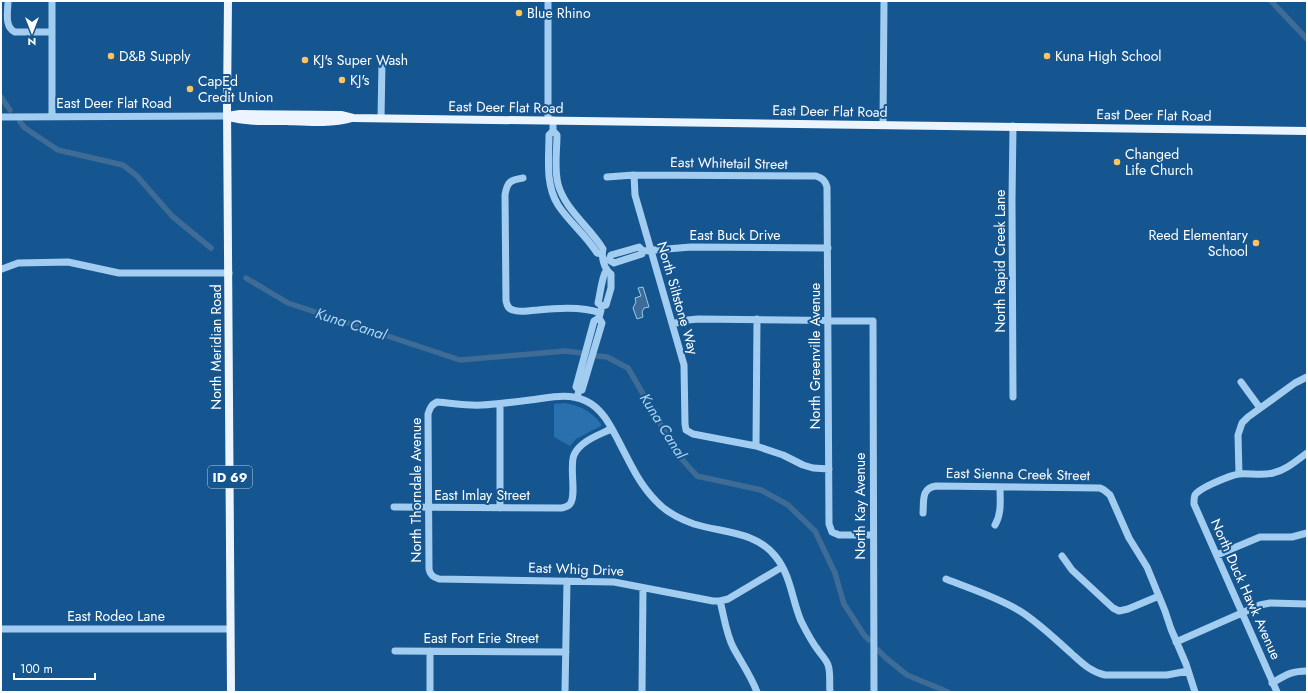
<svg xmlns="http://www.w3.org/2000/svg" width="1308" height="693" viewBox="0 0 1308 693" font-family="Jost,sans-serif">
	<rect width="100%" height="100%" fill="#165690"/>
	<path fill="#2970ae" d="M565 403C581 406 591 411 601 424V426L576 439 570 446 554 437V404Z"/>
	<path fill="#3e6c96" stroke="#96c9f2" d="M643 287 649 307 644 308 642 312 643 317 637 319 633 308 636 302 635 298 641 296 638 288Z"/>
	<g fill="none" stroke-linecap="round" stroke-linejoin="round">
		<path stroke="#3e6c96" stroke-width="5.5" d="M1271 1 1307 39
			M1 97 10 110
			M20 122 25 128 58 150 123 165 137 176 172 216 211 248
			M246 278 288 303 460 360 565 351 581 353
			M597 356 607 357 628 368 679 456 697 476 761 490 788 505 815 531 835 573 844 604 864 635 869 640
			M878 650 886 658 907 675 948 692"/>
		<path stroke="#a3cdf0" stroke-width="7" d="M8 1C8 11 4 27 15 32H52
			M52 1V117
			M1 117 227 116
			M381 118 382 63
			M548 120V1
			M553 120V131L557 135C557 150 554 168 558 184 565 210 590 227 603 249 601 257 604 269 611 274V288L606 305 602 306
			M883 124 884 1
			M553 131 549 135C549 158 545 184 558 205 569 222 586 235 597 253L602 254
			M634 175 635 195 684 365 685 424 686 430 693 434 756 446 783 455 803 465 813 468 829 469
			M607 177 634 175 816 176C822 178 825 180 827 187L829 524 832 532 839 535H873
			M523 178C510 180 507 182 505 195L506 301C507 305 508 309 513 310 520 313 530 310 538 310 556 308 583 306 600 313
			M639 247 643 251 642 254 614 263 609 260 611 255Z
			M643 251 691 247 828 248
			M2 269 18 263 68 262 119 273H229
			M672 324 688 320 698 319 873 321 874 692
			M1241 382 1260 408
			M579 390 576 387 594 321 599 318
			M1013 397 1012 200 1013 126
			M577 398 579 390H582L602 323 599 318 602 306 598 303C600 295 602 276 606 271
			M500 404V508
			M756 446 757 319
			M1239 474 1238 435 1242 423 1248 417 1295 383 1307 377
			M394 507 562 508C565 507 568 507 570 504 577 496 569 466 574 455 580 441 599 435 611 429
			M923 513C924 501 921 488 936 486L1100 488 1104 490 1110 495 1129 538 1147 567 1165 611 1171 629 1186 664 1195 692
			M995 525C1002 513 1000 500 1000 487
			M1217 555 1260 537H1292L1307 533
			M1062 556 1072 570 1113 608 1119 611 1128 609 1159 596
			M782 567 728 599 720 601H713L614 582 439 579C433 577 430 575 429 569L428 414C430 408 431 405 437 402 452 403 467 406 482 405 498 404 514 402 530 400 548 398 568 392 586 401 603 409 611 427 619 442 630 463 639 484 656 501 666 512 680 519 694 524 723 533 756 531 776 557 791 576 792 600 801 621 806 631 811 641 818 650 821 655 826 659 828 665 831 673 829 683 830 692
			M946 579C971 589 997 597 1020 611 1039 623 1055 639 1072 654 1082 663 1091 672 1105 675H1167L1188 671
			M720 601C724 616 726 633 733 647 741 662 751 676 757 692
			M1 629H230
			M1176 642 1260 605 1270 603 1307 604
			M395 651 566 652
			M430 651V692
			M1272 683C1286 675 1291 671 1307 671
			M565 692 567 581
			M642 692 643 588
			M1277 692 1194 504C1194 501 1194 497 1195 495 1199 488 1231 475 1239 474 1250 473 1261 476 1273 473 1286 470 1296 461 1307 453"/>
		<path stroke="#ecf5ff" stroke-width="8" d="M228 1 227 105 231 692
			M227 116 240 114 341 115 353 118 1307 131
			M228 117C247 122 267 121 287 121 308 122 331 124 352 118"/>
	</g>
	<g fill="#ffc462" stroke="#165690" stroke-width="1.5">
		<circle cx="519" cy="13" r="4"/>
		<circle cx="111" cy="56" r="4"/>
		<circle cx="1047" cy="56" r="4"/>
		<circle cx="305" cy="60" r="4"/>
		<circle cx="342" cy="80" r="4"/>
		<circle cx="190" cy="89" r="4"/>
		<circle cx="1117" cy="162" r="4"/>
		<circle cx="1256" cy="243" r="4"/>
	</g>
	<g text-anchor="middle" stroke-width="4" stroke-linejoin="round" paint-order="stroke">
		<rect fill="#165690" stroke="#b9ccde" stroke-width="1" x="208" y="466" width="44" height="22" rx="3"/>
		<g font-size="13" font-weight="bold" fill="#fff">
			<text x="230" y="482">ID 69</text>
		</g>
		<g font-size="14" fill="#fff" stroke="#165690" text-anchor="start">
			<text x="527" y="18">Blue Rhino</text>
			<text x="119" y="61">D&amp;B Supply</text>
			<text x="1055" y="61">Kuna High School</text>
			<text x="313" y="65">KJ's Super Wash</text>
			<text x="350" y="85">KJ's</text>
			<text x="198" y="86">CapEd<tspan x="198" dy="16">Credit Union</tspan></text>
			<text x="1125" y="159">Changed<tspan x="1125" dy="16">Life Church</tspan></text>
			<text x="1248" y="240" text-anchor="end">Reed Elementary<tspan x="1248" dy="16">School</tspan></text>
		</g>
		<g font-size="14" fill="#fff" stroke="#165690">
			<text x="114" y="108">East Deer Flat Road</text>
			<text transform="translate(506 107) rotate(1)" y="5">East Deer Flat Road</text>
			<text transform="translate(830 111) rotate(1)" y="5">East Deer Flat Road</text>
			<text transform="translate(1154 115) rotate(1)" y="5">East Deer Flat Road</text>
			<text transform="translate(729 163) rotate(1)" y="5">East Whitetail Street</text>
			<text x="735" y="240">East Buck Drive</text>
			<text transform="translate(1000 261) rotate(-90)" y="5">North Rapid Creek Lane</text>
			<text transform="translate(678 298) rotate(74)" y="5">North Siltstone Way</text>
			<text transform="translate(216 347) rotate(-90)" y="5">North Meridian Road</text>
			<text transform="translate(815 356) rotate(-90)" y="5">North Greenville Avenue</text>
			<text transform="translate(1018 474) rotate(1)" y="5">East Sienna Creek Street</text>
			<text transform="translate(416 490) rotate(-90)" y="5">North Thorndale Avenue</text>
			<text x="482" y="500">East Imlay Street</text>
			<text transform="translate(860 506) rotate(-90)" y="5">North Kay Avenue</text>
			<text transform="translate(576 569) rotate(2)" y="5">East Whig Drive</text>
			<text transform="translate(1246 589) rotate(66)" y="5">North Duck Hawk Avenue</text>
			<text x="116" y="621">East Rodeo Lane</text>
			<text x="481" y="643">East Fort Erie Street</text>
		</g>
		<g font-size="15" font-style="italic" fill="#afd6f7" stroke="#165690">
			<text transform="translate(351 324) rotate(18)" y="5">Kuna Canal</text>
			<text transform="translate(663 426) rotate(58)" y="5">Kuna Canal</text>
		</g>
	</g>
	<rect width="1308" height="693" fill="none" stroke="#ffffff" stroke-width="4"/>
	<g transform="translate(32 32) rotate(180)" stroke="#165690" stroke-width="3" paint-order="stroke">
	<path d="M0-3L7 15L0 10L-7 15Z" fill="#ffffff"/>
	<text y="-6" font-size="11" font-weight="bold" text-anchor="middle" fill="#ffffff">N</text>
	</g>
	<path d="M14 673v6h81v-6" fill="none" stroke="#ffffff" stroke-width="2"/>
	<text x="20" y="673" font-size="12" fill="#ffffff" stroke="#165690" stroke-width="3" paint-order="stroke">100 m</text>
</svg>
